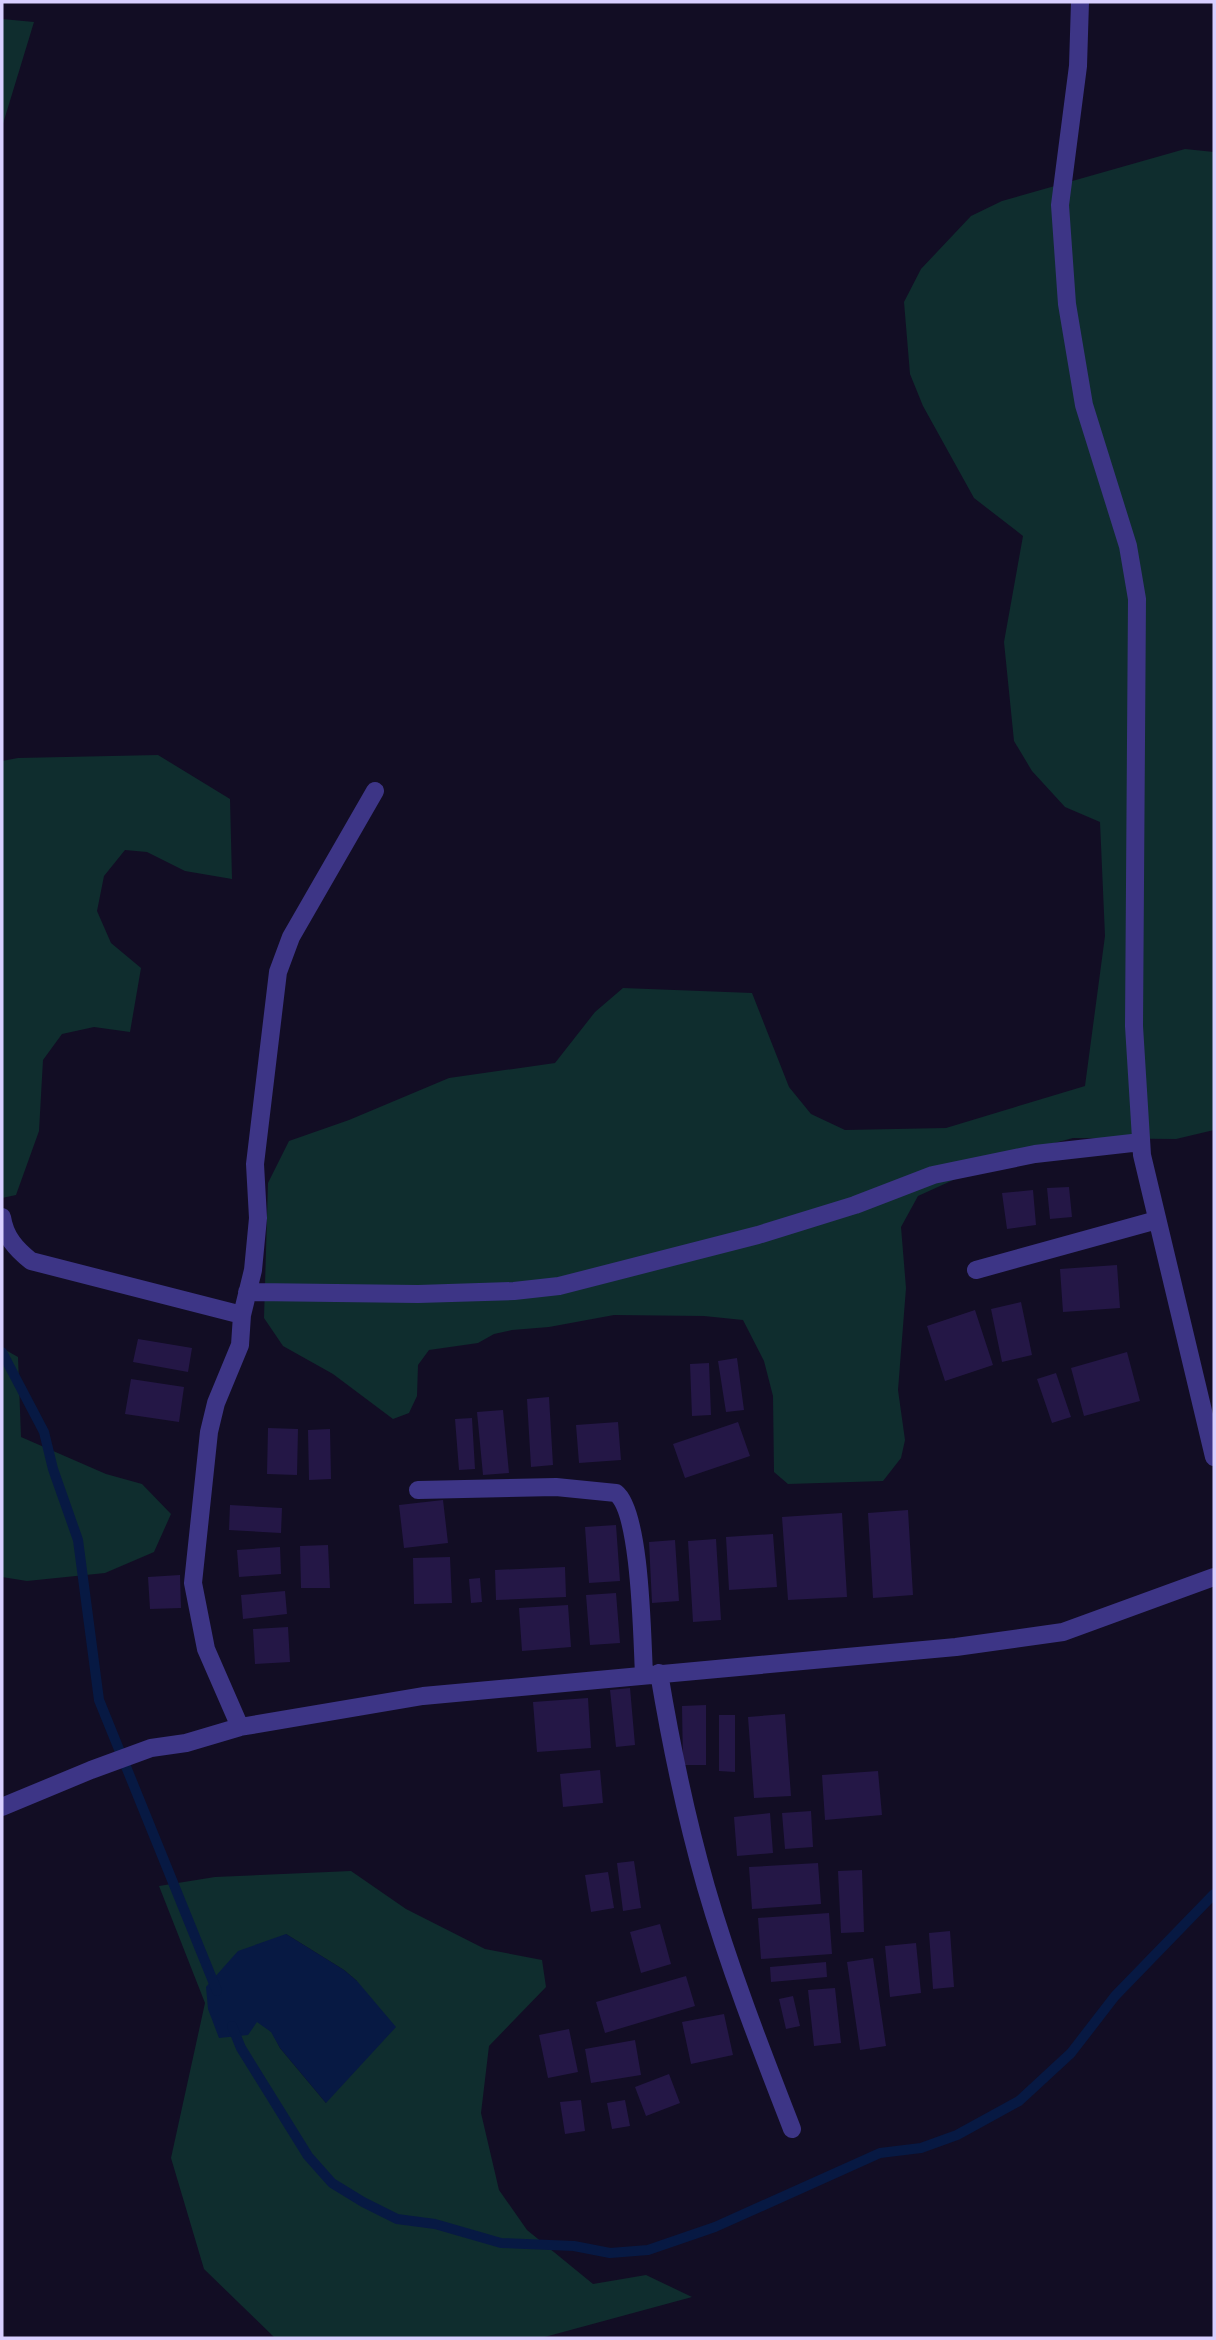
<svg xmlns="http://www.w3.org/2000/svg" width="1216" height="2340" viewBox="0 0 1216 2340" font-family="Montserrat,sans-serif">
	<rect width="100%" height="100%" fill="#120d24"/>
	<path fill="#0f2d2e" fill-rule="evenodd" d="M2 19 34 22 2 127Z
		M1185 149 1214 152V1130L1176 1139 1073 1138 1006 1156 918 1196 901 1227 906 1288 898 1390 905 1440 901 1458 883 1481 788 1484 774 1472 773 1396 764 1361 743 1320 704 1316 614 1315 549 1327 512 1330 494 1334 478 1343 429 1350 418 1365 417 1396 409 1413 393 1419 333 1374 283 1346 264 1318 268 1183 289 1141 349 1120 449 1078 555 1063 595 1012 623 988 752 993 789 1087 811 1114 845 1130 946 1128 1085 1086 1105 936 1100 822 1065 807 1032 771 1014 741 1004 642 1023 536 974 498 923 406 910 374 904 302 921 269 971 216 1002 201Z
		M158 755 230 799 232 879 185 871 147 852 125 850 104 876 97 911 111 943 141 968 130 1032 94 1027 62 1034 43 1060 39 1131 16 1195 2 1198V761L18 758Z
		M2 1348 18 1357 21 1437 106 1474 142 1484 171 1514 154 1552 105 1573 27 1581 2 1577Z
		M351 1871 406 1909 485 1949 542 1960 546 1987 489 2046 481 2113 499 2190 527 2230 593 2284 646 2275 692 2297 541 2338H275L204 2269 171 2158 205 2003 159 1886 215 1877ZM286 1934 344 1970 357 1981 326 2103 280 2048 272 2032 257 2021Z"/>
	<path fill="#071943" d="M286 1934 344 1970 357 1981 396 2027 326 2103 280 2048 271 2032 257 2022 248 2035 219 2038 208 2009 206 1987 238 1951Z"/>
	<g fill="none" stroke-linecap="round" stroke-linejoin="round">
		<path stroke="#071943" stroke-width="10" d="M2 1352 44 1432 53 1469 78 1540 99 1700 217 1991
			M232 2026 241 2048 308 2156 332 2183 363 2202 397 2219 435 2224 501 2243 574 2246 610 2253 648 2250 715 2227 880 2153 921 2148 957 2135 1019 2101 1071 2053 1115 1996 1214 1894"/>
	</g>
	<path fill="#241746" d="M1069 1187 1072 1217 1050 1219 1047 1188Z
		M1033 1190 1036 1225 1007 1229 1002 1193Z
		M1117 1265 1120 1308 1063 1312 1060 1269Z
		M1021 1302 1032 1355 1002 1362 991 1309Z
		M975 1310 993 1365 945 1381 927 1326Z
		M138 1339 192 1348 188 1372 133 1362Z
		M1127 1352 1140 1401 1084 1416 1071 1368Z
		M737 1358 744 1410 726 1412 718 1361Z
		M709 1363 711 1415 692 1416 690 1364Z
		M1056 1373 1071 1417 1052 1423 1037 1379Z
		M131 1379 184 1387 179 1422 125 1414Z
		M549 1397 553 1465 531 1467 527 1399Z
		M503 1410 509 1473 483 1475 477 1412Z
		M472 1418 475 1469 459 1470 455 1419Z
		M618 1422 621 1460 579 1463 576 1425Z
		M738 1422 750 1456 685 1478 673 1444Z
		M268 1428 298 1429 297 1475 267 1474Z
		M330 1429 331 1479 309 1480 308 1430Z
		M443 1500 448 1543 404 1548 399 1505Z
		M230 1505 282 1508 281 1533 229 1530Z
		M908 1510 913 1595 873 1598 868 1513Z
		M842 1513 847 1597 788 1600 782 1517Z
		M616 1525 620 1581 589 1583 585 1527Z
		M773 1534 777 1587 729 1590 726 1537Z
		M716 1539 721 1620 693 1622 688 1541Z
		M675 1540 679 1601 652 1603 649 1542Z
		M328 1545 330 1588H301L300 1546Z
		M280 1547 281 1574 239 1577 237 1550Z
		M450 1557 452 1603 414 1604 413 1558Z
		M565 1567 566 1597 496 1600 495 1570Z
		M180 1575 181 1608 150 1609 148 1577Z
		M480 1578 482 1602 471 1603 469 1579Z
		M285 1591 287 1614 243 1619 241 1595Z
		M616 1593 620 1643 590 1645 586 1595Z
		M568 1605 571 1647 522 1651 519 1608Z
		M288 1627 290 1662 255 1664 253 1629Z
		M630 1688 635 1745 616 1747 610 1690Z
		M588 1698 591 1748 537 1752 533 1702Z
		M706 1705V1765H683L682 1706Z
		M785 1714 791 1796 754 1798 748 1717Z
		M719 1715H735V1772L719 1771Z
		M600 1770 603 1803 563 1807 560 1774Z
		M878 1771 882 1815 825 1820 822 1775Z
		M811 1811 813 1847 785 1849 782 1813Z
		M770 1813 773 1853 737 1856 734 1817Z
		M634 1861 641 1908 623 1911 617 1863Z
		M818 1863 821 1904 752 1909 749 1867Z
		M862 1870 864 1932 841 1933 838 1871Z
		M608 1872 614 1908 591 1912 585 1875Z
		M829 1913 832 1954 761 1959 758 1918Z
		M660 1924 671 1964 641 1973 630 1932Z
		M950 1931 954 1987 933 1989 929 1933Z
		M916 1943 921 1993 890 1997 885 1946Z
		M873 1958 886 2046 860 2050 847 1962Z
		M826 1962 827 1977 771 1982 770 1967Z
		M686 1976 695 2006 605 2033 596 2002Z
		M835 1988 841 2043 814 2046 808 1990Z
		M793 1996 800 2026 786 2029 779 1999Z
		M724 2014 733 2055 691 2064 682 2022Z
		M569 2029 578 2072 548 2078 539 2035Z
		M635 2040 641 2075 591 2083 585 2049Z
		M669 2074 680 2103 646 2116 635 2087Z
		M581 2100 585 2131 565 2134 560 2102Z
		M625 2100 630 2126 612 2129 607 2103Z"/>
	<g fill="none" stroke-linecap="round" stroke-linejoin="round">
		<path stroke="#3d3586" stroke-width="18" d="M1080 2 1078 66 1060 205 1067 304 1084 405 1128 546 1137 599 1134 1026 1142 1155 1214 1457
			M2 1217C5 1237 16 1249 31 1261L242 1315
			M976 1270 1157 1220
			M247 1292 418 1294 514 1291 559 1286 758 1235 855 1205 933 1175 1035 1154 1141 1142
			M418 1490 556 1487 616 1493C641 1512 642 1640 644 1674
			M659 1673C671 1745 686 1817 706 1887 730 1970 761 2049 792 2129
			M240 1727 206 1649 193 1583 209 1432 216 1403 240 1345 242 1315 253 1270 258 1218 255 1164 278 972 291 937 375 791
			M2 1807 91 1770 151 1748 186 1743 240 1727 423 1696 956 1647 1063 1632 1214 1577"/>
	</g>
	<rect width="1216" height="2340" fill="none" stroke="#d8cfff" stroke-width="7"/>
</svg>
